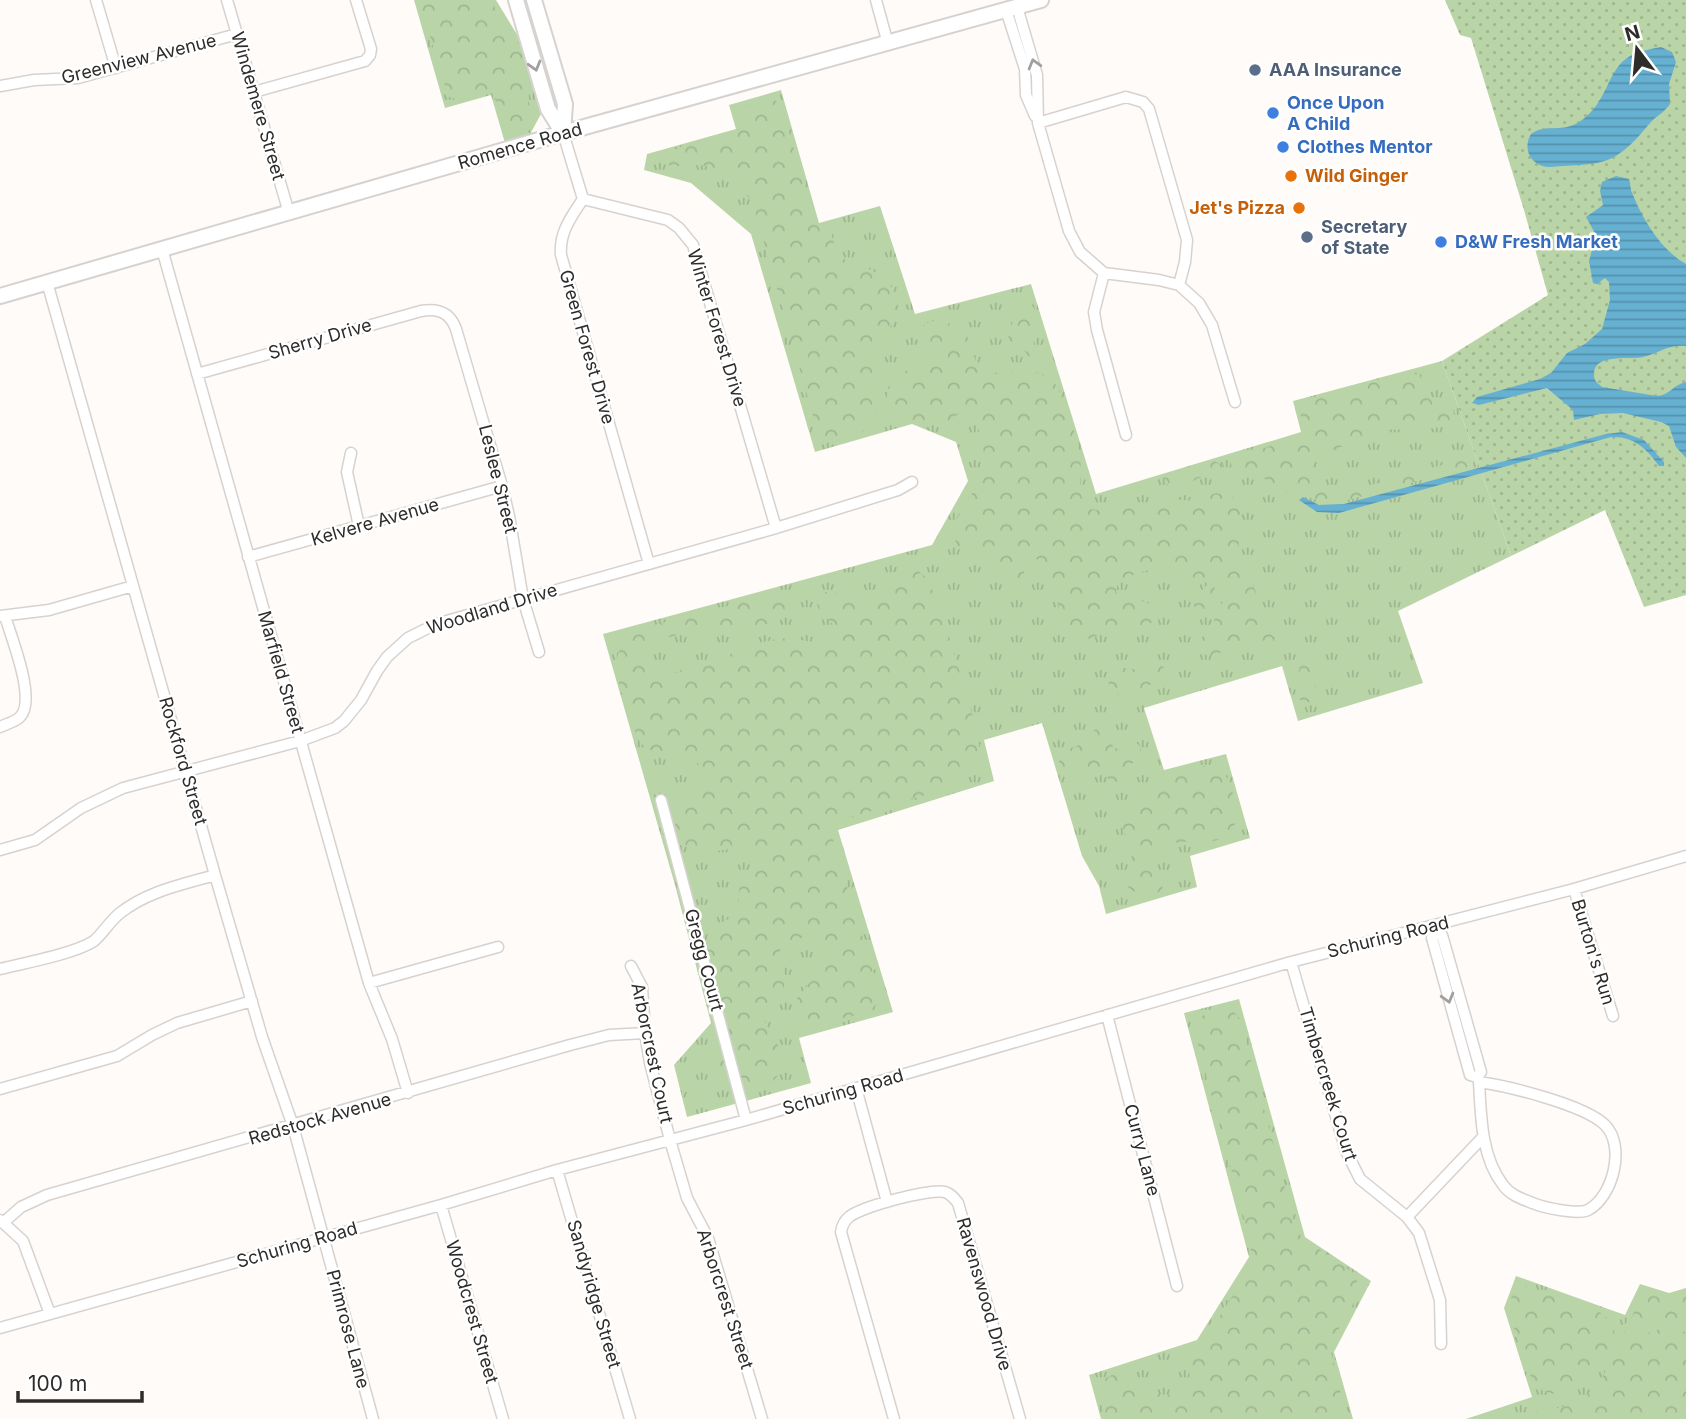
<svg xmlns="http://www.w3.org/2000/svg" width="1686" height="1419" viewBox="0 0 1686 1419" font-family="Inter,sans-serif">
	<defs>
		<pattern id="grass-tufts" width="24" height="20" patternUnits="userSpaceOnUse" patternTransform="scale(1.75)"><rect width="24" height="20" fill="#b9d4a7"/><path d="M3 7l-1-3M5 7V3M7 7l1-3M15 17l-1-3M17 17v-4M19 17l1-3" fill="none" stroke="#9fb690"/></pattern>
		<pattern id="forest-crowns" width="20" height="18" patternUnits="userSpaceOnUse" patternTransform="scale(1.75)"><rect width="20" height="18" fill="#b9d4a7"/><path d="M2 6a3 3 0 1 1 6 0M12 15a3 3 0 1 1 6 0" fill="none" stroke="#9fb690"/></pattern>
		<pattern id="park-dots" width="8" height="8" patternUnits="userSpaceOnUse" patternTransform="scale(1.75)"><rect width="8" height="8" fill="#b9d4a7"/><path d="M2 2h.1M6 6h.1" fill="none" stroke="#9fb690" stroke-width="1.8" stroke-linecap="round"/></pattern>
		<pattern id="water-rules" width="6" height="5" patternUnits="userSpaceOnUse" patternTransform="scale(1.75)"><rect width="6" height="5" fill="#66b1d2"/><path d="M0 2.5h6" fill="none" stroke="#5490ab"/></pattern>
	</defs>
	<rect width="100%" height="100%" fill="#fffbf8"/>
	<path fill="url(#grass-tufts)" d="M414 0H496L518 36 541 114 529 136 505 143 491 95 445 108Z
		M781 90 819 223 880 206 915 314 1031 284 1096 494 1301 432 1293 401 1442 361 1511 556 1398 611 1423 683 1298 721 1282 666 1144 708 1164 770 1226 754 1250 838 1190 856 1197 887 1106 914 1099 886 1082 856 1042 723 984 740 994 781 838 830 893 1012 799 1038 811 1083 687 1117 674 1065 711 1023 675 885 603 634 932 545 968 481 956 442 912 424 815 452 751 234 691 183 644 170 647 154 736 129 729 105Z
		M1239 999 1305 1237 1371 1281 1334 1352 1353 1419H1101L1089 1375 1197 1340 1249 1257 1184 1013Z
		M1516 1276 1625 1315 1640 1284 1669 1293 1686 1288V1419H1466L1532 1397 1504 1308Z"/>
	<path fill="url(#forest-crowns)" d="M419 0H492L498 16 519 44 528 77 529 103 534 118 528 132 518 137 508 134 494 95 490 92C476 93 460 104 448 96Z
		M769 99 779 102 782 107 814 220C818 225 823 225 827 229 836 237 831 253 850 263 857 267 865 267 871 270 881 275 893 286 897 297 903 316 886 330 880 346 869 379 894 429 846 438 835 440 825 439 817 430L753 204C739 181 724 165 694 165 684 165 676 168 666 164 664 141 718 141 734 136L739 129 737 116 742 107Z
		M1028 302C1044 313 1032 331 1034 346L1050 357 1051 363 1046 366 1032 360 1021 347 1008 342C1008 331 1017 306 1028 302Z
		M933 321 952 324 965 330 979 370C1006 383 1028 357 1056 385 1067 406 1076 434 1080 458 1083 477 1074 494 1089 509L1105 511 1123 502 1131 501 1144 504 1167 499 1196 501 1216 493 1230 496 1235 500 1240 507 1241 514 1238 553 1247 569 1275 642 1274 655 1266 659 1254 648 1244 646 1208 656 1197 650 1198 642 1212 626 1220 605 1233 594 1232 584 1226 577 1199 579 1163 570H1150L1140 572 1121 580 1117 586 1116 592 1123 599C1134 600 1147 599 1155 609L1152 622C1135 637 1126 626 1108 631 1101 633 1094 638 1087 639L1075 635 1064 620 1041 561 1032 557C1022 562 1025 573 1023 583L1014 588 1009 586 1005 568 995 555 965 551 958 548 953 534 954 525C971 486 995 481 979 432 977 422 976 413 966 409 955 412 953 424 941 427L916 420 896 422C890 417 889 414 888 406 882 375 904 375 924 360L928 348 921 328 926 323Z
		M1410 373 1419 375 1421 378 1416 387 1417 395C1435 400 1456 393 1454 421 1441 433 1402 427 1385 431 1376 433 1368 439 1359 442 1338 448 1306 453 1311 483L1322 491 1339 494 1467 458 1473 461 1472 466 1337 503H1325L1303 495 1287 493 1269 480 1240 474 1232 470 1231 462 1233 458 1301 436 1304 429 1299 408 1304 400 1389 377Z
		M1209 461H1214L1223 465 1221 473C1213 477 1204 475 1197 479 1182 486 1182 497 1165 482L1164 479 1169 474Z
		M910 569 917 570 926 578 939 603 978 733C979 746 981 758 973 770 960 789 892 804 868 812 859 815 845 817 838 824 833 830 833 838 834 845L875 977 876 1004 869 1012C862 1015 855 1015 847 1017 829 1022 812 1036 793 1025 780 995 832 980 819 948 812 932 785 937 780 951 776 963 786 972 785 983 782 997 768 1006 765 1021 769 1035 786 1049 783 1065 779 1088 732 1106 719 1082 708 1059 723 1036 721 1013 719 992 712 970 707 950 707 916 726 929 736 910 741 902 737 892 741 884 744 877 752 873 753 866 753 862 751 859 749 857 732 839 712 859 692 850 686 847 682 841 679 835 659 794 709 796 705 774 702 751 652 763 638 739 631 717 611 676 618 654 621 642 630 636 639 629L774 594C784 594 792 593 798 602L797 610C751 644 688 616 644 650 641 660 640 664 647 672 695 681 732 646 777 639 796 636 819 647 836 639L838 632C834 621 822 618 818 607 808 584 840 594 848 596 857 598 867 597 876 594 890 589 895 571 910 569Z
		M1208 583 1214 584 1215 590 1204 609 1196 611 1193 603Z
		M1313 653 1319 660 1315 692 1310 702 1303 703C1292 694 1298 666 1305 655Z
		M1157 664 1164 667 1163 673C1149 688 1127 705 1108 689L1109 680 1123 668 1142 670Z
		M1100 726 1107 727 1111 733 1113 748C1122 751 1128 742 1138 744L1141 748V756L1128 767 1118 782 1112 781 1097 771 1074 775 1064 774 1059 761 1063 751 1087 742 1093 731Z
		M1203 766 1219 768C1229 777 1232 788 1235 802 1246 868 1174 824 1158 854 1151 866 1167 876 1162 890 1151 898 1136 896 1127 886V879L1132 858 1123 826 1126 810 1167 777 1177 772Z
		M1226 1010 1233 1011 1240 1019 1296 1229 1302 1237 1355 1274C1366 1300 1337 1324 1330 1348L1347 1419H1105C1102 1404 1093 1382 1112 1375 1118 1373 1123 1372 1128 1374 1134 1377 1137 1381 1141 1385 1156 1397 1172 1398 1187 1387L1190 1381 1188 1359 1211 1331 1245 1275 1251 1253 1250 1241 1195 1033C1195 1014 1209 1011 1226 1010Z
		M1523 1285 1598 1311 1613 1322 1615 1337C1601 1362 1585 1402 1550 1393 1542 1391 1537 1388 1533 1382 1526 1361 1493 1293 1523 1285Z
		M1650 1294 1668 1298 1686 1296V1326L1661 1325 1634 1333 1624 1332V1325L1632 1317 1639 1299Z
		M1661 1329 1686 1332V1419H1502C1531 1411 1567 1412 1592 1392 1604 1383 1603 1372 1610 1359 1621 1340 1641 1335 1661 1329Z"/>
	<path fill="url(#park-dots)" d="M1445 0H1686V595L1644 607 1605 510 1511 556 1442 361 1548 295 1524 210 1471 38 1460 35Z"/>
	<path fill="url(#water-rules)" d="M1661 47 1672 52 1676 62 1669 84 1670 104C1665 112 1656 116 1650 123 1613 168 1604 163 1549 167 1531 166 1522 149 1531 134 1548 122 1562 135 1582 120 1608 102 1607 69 1630 56 1638 51 1651 49 1661 47Z
		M1616 176 1629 179C1631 185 1630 190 1633 195 1643 220 1662 251 1686 264V346C1669 344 1659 353 1643 357 1630 360 1595 353 1594 373 1593 380 1597 383 1602 387L1657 396C1670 395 1674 384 1686 382V458L1676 447 1669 426 1661 422 1623 413 1600 414 1574 420 1573 410 1547 388 1479 405 1472 403 1477 397 1540 379 1551 373 1567 353 1585 344 1602 329 1610 300 1609 282 1605 278 1597 284 1593 283 1589 261 1596 235 1586 217 1603 205 1600 191 1602 182Z
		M1622 432 1644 440 1664 462V466H1659C1647 449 1634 436 1611 437L1339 513 1317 512 1299 500 1303 497 1319 505 1344 504 1606 434Z"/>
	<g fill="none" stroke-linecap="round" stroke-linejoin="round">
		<defs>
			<path id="street" d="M96 0 116 68
				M227 0 289 213
				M876 0 888 44
				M1017 7 1037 75 1038 123 1069 231 1080 252 1104 273 1159 280 1179 285 1199 303 1212 325 1235 402
				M1006 10 1025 69 1026 95 1035 116
				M0 86 34 80 78 78 237 34
				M254 92 365 61 370 55 371 49 356 0
				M1038 123 1126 97 1143 102 1149 109 1187 240 1185 262 1179 285
				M563 133 583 199C571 217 559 233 561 255L649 564
				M583 199 668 220 679 228 693 245 776 528
				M162 249 369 983 392 1039 408 1093
				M1104 273 1094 312 1097 330 1126 435
				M47 282 215 875 262 1037 293 1126 373 1419
				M197 374 421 311C438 308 450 312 456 329L502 486 509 516 523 599 539 652
				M351 453 347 472 359 526
				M248 557 502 486
				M0 616 49 610 133 586
				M0 727C6 724 15 722 20 717 37 700 11 637 5 616
				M661 800 746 1120
				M0 850 35 840 81 808 123 788 300 741 335 728 344 721 361 700 377 671 387 657 408 638 436 624 776 528 898 490 912 482
				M1574 889 1613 1016
				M1433 926 1435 933 1432 938 1470 1075 1477 1077
				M1435 933 1442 935 1481 1072 1477 1077 1479 1081
				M1291 962 1346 1151 1360 1179 1407 1217 1419 1233 1440 1300 1441 1344
				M631 966 642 987 645 1033 650 1063 670 1140 687 1198 708 1238 762 1419
				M0 969C24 963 74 954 94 941 103 933 110 921 120 913 148 891 181 885 215 875
				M369 983 498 947
				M1107 1015 1177 1286
				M1479 1082C1508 1086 1585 1105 1605 1125 1626 1146 1613 1197 1588 1210 1578 1215 1546 1208 1535 1204 1523 1199 1511 1196 1503 1185 1481 1157 1481 1116 1479 1082Z
				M856 1088 887 1202
				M0 1089 117 1056 152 1035 177 1023 252 1001
				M557 1170 630 1419
				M441 1205 503 1419
				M1407 1217 1483 1137
				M0 1220 23 1241 50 1314
				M3 1223 21 1207 47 1195 570 1045 609 1035 645 1033
				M0 1328 441 1205 557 1170 746 1120 1291 962 1574 889 1686 856
				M894 1419 841 1232C842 1226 844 1221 849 1217 860 1207 931 1188 945 1192 951 1194 954 1198 958 1203L1020 1419"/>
			<path id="secondary" d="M516 0 548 109 563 133
				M534 0 565 104 563 133
				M0 296 563 133 1041 0"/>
		</defs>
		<use href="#street" stroke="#d6d2cf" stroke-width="13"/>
		<use href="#secondary" stroke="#d6d2cf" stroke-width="18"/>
		<use href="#street" stroke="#fff" stroke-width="10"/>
		<use href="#secondary" stroke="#fff" stroke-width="14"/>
	</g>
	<defs><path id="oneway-chevron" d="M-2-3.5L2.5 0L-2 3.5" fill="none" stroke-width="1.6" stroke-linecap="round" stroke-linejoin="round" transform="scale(1.75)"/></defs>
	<g stroke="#a1a0a0">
		<use href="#oneway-chevron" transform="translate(1034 64) rotate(-106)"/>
		<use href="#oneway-chevron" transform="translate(535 66) rotate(74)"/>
		<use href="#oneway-chevron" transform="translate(1448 998) rotate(74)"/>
	</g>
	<g fill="#5c6f8a" stroke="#fff" stroke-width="2.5">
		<circle cx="1255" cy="70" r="7"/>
		<circle cx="1307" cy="237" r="7"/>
	</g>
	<g fill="#3f7fe0" stroke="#fff" stroke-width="2.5">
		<circle cx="1273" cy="113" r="7"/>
		<circle cx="1283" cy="147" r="7"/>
		<circle cx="1441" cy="242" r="7"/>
	</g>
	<g fill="#e8710a" stroke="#fff" stroke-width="2.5">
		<circle cx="1291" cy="176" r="7"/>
		<circle cx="1299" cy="208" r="7"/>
	</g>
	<g text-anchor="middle" stroke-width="5" stroke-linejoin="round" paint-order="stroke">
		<g font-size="18" fill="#2e2c2b" stroke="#fff">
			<text transform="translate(139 59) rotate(-14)" y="6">Greenview Avenue</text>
			<text transform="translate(258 106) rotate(74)" y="6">Windemere Street</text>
			<text transform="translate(520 146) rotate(-16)" y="6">Romence Road</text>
			<text transform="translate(717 328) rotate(73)" y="6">Winter Forest Drive</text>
			<text transform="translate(320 339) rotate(-16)" y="6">Sherry Drive</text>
			<text transform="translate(587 347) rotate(74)" y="6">Green Forest Drive</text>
			<text transform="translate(498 479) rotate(76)" y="6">Leslee Street</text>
			<text transform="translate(375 522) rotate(-16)" y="6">Kelvere Avenue</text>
			<text transform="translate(492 609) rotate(-17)" y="6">Woodland Drive</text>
			<text transform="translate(281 672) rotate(74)" y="6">Marfield Street</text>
			<text transform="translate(183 761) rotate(74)" y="6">Rockford Street</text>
			<text transform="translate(1388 937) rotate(-14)" y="6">Schuring Road</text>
			<text transform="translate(1593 952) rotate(73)" y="6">Burton's Run</text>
			<text transform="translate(704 960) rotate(75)" y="6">Gregg Court</text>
			<text transform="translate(652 1053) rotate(78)" y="6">Arborcrest Court</text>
			<text transform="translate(1328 1084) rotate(73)" y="6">Timbercreek Court</text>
			<text transform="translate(843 1092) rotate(-16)" y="6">Schuring Road</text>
			<text transform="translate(320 1119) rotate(-16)" y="6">Redstock Avenue</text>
			<text transform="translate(1142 1150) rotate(75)" y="6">Curry Lane</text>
			<text transform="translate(297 1245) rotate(-16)" y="6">Schuring Road</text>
			<text transform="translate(594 1294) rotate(74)" y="6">Sandyridge Street</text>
			<text transform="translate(984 1294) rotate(74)" y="6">Ravenswood Drive</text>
			<text transform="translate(725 1299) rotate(72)" y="6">Arborcrest Street</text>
			<text transform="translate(472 1312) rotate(74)" y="6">Woodcrest Street</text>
			<text transform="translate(348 1329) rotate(75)" y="6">Primrose Lane</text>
		</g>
		<g font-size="18" font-weight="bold" fill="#4e5e75" stroke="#fff" text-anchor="start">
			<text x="1269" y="76">AAA Insurance</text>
			<text x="1321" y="233">Secretary<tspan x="1321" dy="21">of State</tspan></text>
		</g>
		<g font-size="18" font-weight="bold" fill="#366cbe" stroke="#fff" text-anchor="start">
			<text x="1287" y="109">Once Upon<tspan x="1287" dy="21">A Child</tspan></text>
			<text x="1297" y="153">Clothes Mentor</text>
			<text x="1455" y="248">D&amp;W Fresh Market</text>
		</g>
		<g font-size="18" font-weight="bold" fill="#c56008" stroke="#fff" text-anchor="start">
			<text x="1305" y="182">Wild Ginger</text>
			<text x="1285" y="214" text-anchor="end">Jet's Pizza</text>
		</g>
	</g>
	<g transform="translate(1637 49) rotate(344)" stroke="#ffffff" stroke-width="5" paint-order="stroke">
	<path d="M0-5L12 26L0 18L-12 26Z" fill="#2e2c2b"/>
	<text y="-10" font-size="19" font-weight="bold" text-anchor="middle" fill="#2e2c2b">N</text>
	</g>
	<path d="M18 1391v10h124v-10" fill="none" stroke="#2e2c2b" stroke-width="3.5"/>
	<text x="28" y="1391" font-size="21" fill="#2e2c2b" stroke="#ffffff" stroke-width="5" paint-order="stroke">100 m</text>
</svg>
